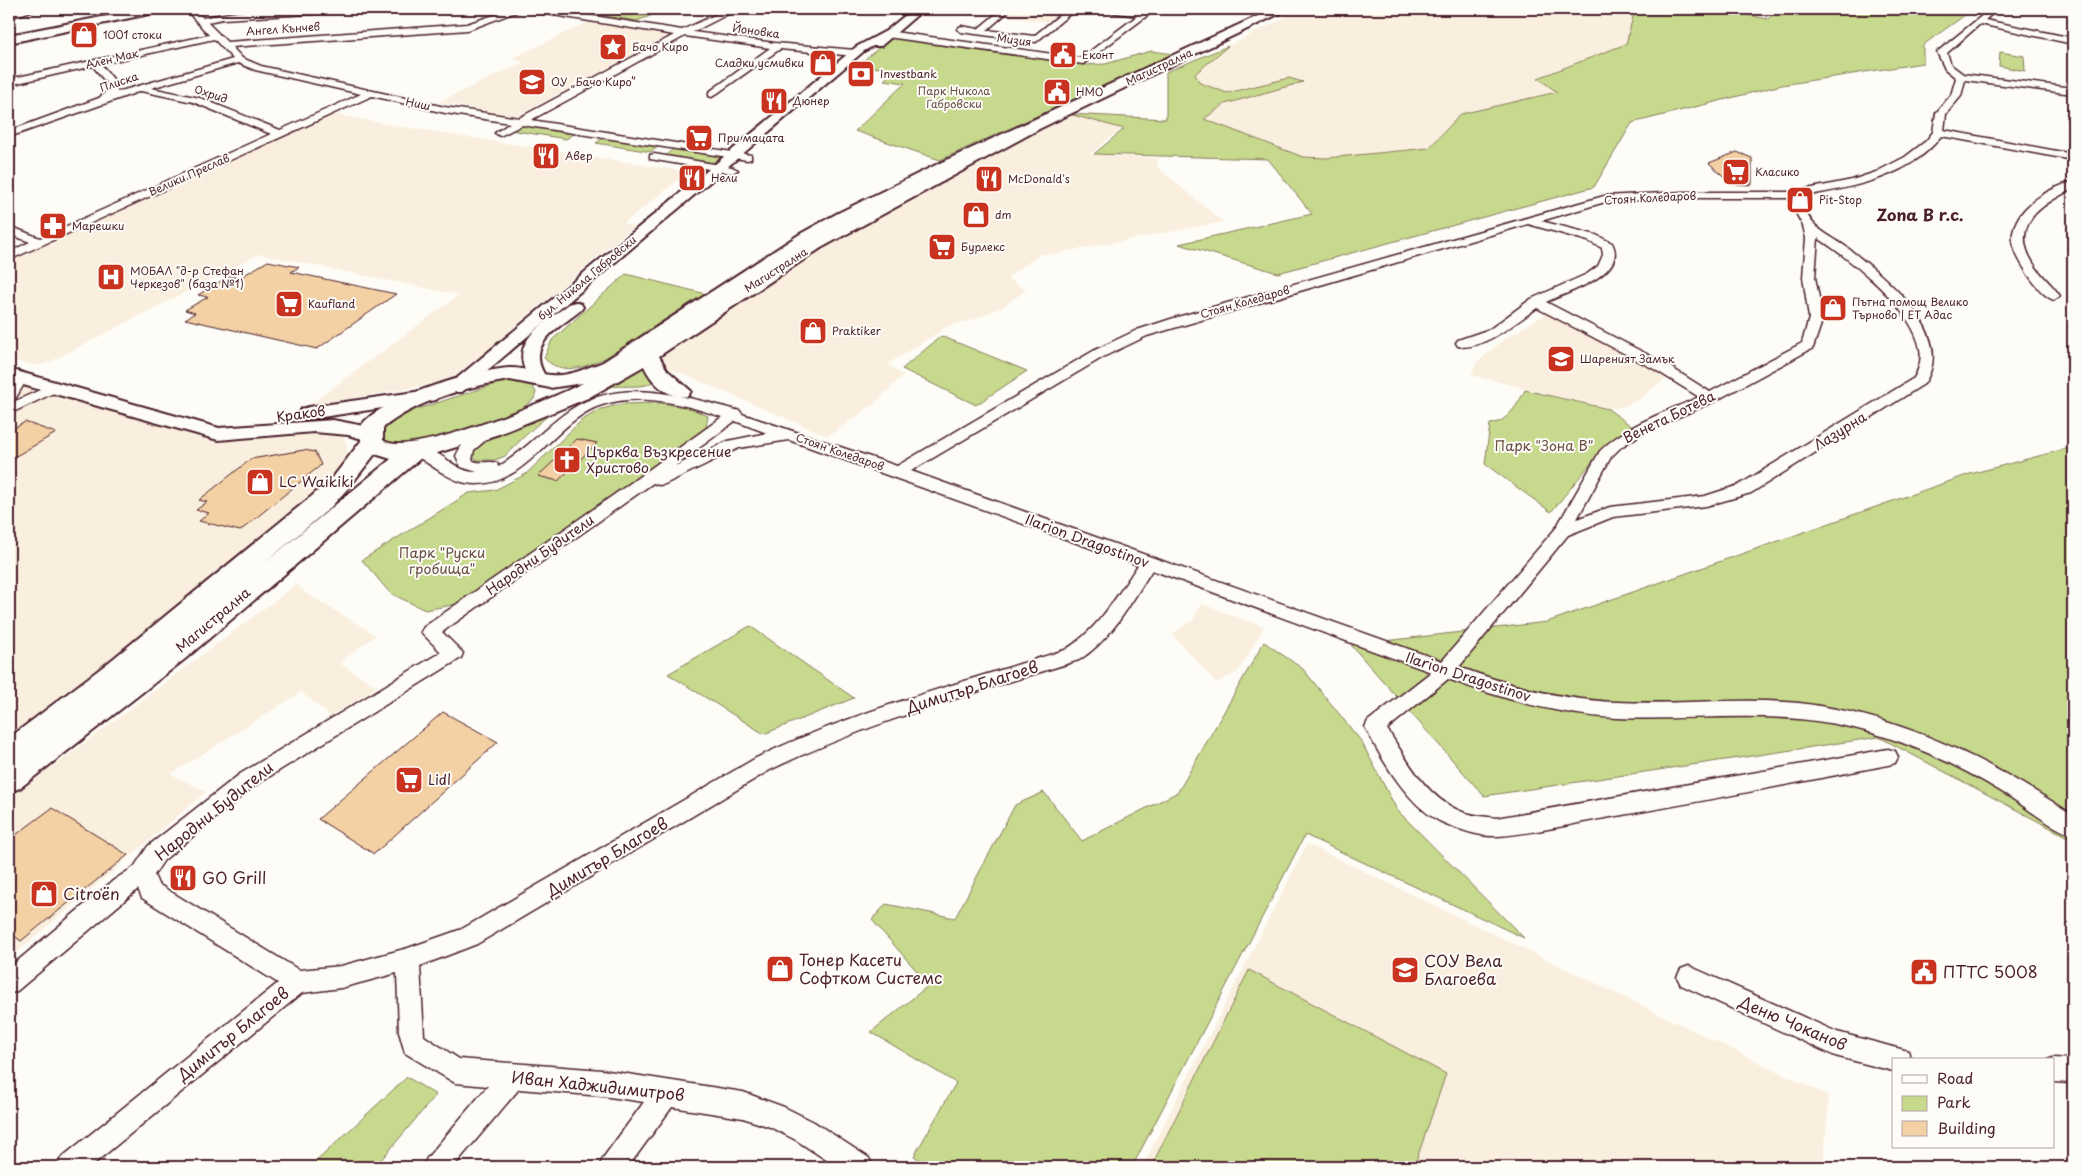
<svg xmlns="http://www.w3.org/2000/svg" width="2082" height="1176" viewBox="0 0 2082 1176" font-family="'Playpen Sans',sans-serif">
	<rect width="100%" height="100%" fill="#fdfcf7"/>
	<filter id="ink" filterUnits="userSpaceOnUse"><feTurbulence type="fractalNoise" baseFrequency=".02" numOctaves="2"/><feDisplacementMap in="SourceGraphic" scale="10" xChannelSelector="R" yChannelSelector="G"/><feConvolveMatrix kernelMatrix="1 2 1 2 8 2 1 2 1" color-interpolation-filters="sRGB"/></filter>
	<g filter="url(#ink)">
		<path fill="#faefde" d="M1007 9H1072L1056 23 1000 15Z
			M1302 9H1635L1626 44 1538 77 1558 92 1461 114 1429 148 1326 158 1303 157 1204 119 1225 104 1303 81 1289 78 1227 93 1200 83 1194 74 1228 46Z
			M590 21 672 34 515 117 439 102 524 62 511 59Z
			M331 114 398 126 688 172 623 224 634 226 478 358 454 376 433 384 308 406 459 295 259 254 50 362 37 366 9 360V260Z
			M1069 114 1121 129 1090 154 1159 158 1157 167 1223 222 1053 254H1040L1007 278 1026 290 1002 307 973 320 950 325 888 364 903 375 873 405 828 436 662 365 661 358 664 352 816 246 911 194Z
			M1549 312 1670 376 1636 401 1625 406 1608 409 1471 375 1476 363 1506 338Z
			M9 375 194 428 319 431 337 434 345 439 348 452 347 464 236 563 100 675 9 744Z
			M297 584 307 594 376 635 339 663 378 687 331 716 301 692 171 774 206 792 9 959V788L58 763Z
			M1202 604 1264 627 1238 672 1216 683 1172 634 1193 620Z
			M1307 844 1829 1096 1823 1167H1142Z"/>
		<path fill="#c7d98d" stroke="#887c5c" d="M560 9H668L637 21Z
			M1635 9H1717L1768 19 1777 9H1942L1968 13 1923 45V63L1782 85 1632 123 1594 187 1278 273 1179 244 1312 214 1268 159 1094 154 1124 129 1069 114 1166 119V72L1228 46 1195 74 1200 83 1227 93 1289 78 1303 82 1225 104 1204 119 1303 157 1326 158 1429 148 1461 114 1557 92 1538 78 1626 44Z
			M891 38 1084 65 1105 64 1151 51 1174 54 940 160 855 131 905 83 884 80 895 70 858 65Z
			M2000 52 2024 56 2025 71 1999 66Z
			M519 125 574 134 566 139 510 130Z
			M603 138 658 147 651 152 596 143Z
			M673 149 721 156 713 163 665 156Z
			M626 274 706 294C687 305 669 317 650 329 625 346 572 388 544 358L552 340Z
			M941 336 1027 371 976 405 902 369Z
			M640 364 645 365 654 379 650 384C637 388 622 385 608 387 566 394 533 427 505 456L495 460H477L470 454 475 444 528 423 563 402 614 379Z
			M513 381 532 386 536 392 534 399 517 412 421 444 410 447 391 444 383 439V431L402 414 502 382Z
			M1525 390 1608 409 1634 428 1607 444 1551 512 1485 464 1490 424C1507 423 1518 404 1525 390Z
			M660 403 690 408 708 416 706 428 683 447 458 604 425 610 390 593 362 560 469 493 495 490 526 474 582 420 601 409 622 404Z
			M2073 447V711L2069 713 2073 718V840L1879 737 1484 796 1351 645 1547 622 1970 474Z
			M750 626 854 698 764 734 668 674Z
			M1264 642 1303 669 1361 741 1397 810 1524 938 1305 835 1132 1167H929L914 1156 956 1083 871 1032 929 985 872 920 886 904 955 918 1015 805 1044 792 1082 841 1178 792Z
			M1249 970 1446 1074 1414 1167H1151Z
			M407 1077 436 1095 375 1167H310Z"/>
		<path fill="#f4d1a4" stroke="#4a1f2b" d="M1737 152 1752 158V185L1732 184 1709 163Z
			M268 261 299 267 291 272 396 294 317 349 185 319 195 313 185 310 208 297 198 295 229 276 239 278Z
			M25 422 56 433 9 460V431Z
			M577 439 597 443 558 481 538 476Z
			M304 450 315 452 321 465 240 531 199 521 209 513 196 510 207 502 199 500 251 459Z
			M443 712 498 742 374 854 318 819Z
			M52 808 128 855 21 941 9 932V840Z
			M181 870 195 879 185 887 171 878Z"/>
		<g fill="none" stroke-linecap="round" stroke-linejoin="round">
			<defs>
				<path id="minor" d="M24 9H38L9 18V12Z
					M185 9H194L203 18C245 8 306 6 349 9L345 12 223 19 207 22 227 42 467 24 512 9H524L468 30 232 47 242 58 261 66 445 107 519 118 674 35 535 12 531 9H549L682 30 728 9H738L693 32 775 43 855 50 860 53 855 56 780 49 712 97 709 96V92L770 48 685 36 531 120 751 155V159L747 160 522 125 500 136 495 133 510 123 445 113 372 96 9 260V252L30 242 9 234V226L40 238 271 134 193 102 141 91 9 137V131L99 98 107 91V84L93 66 9 85V79L209 35ZM214 39 233 59 117 92V84L101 64ZM238 63 255 70 361 94 280 130 200 98 151 88Z
					M1002 9H1011L987 30 1034 36 1067 9H1076L1036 42 961 32 957 29 961 26 978 29Z
					M1106 9 1143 12 1147 9H1156L1083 64 887 37 883 34 887 31 1081 58 1137 16 1110 12Z
					M1989 10 1993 13 1985 20 2073 38V44L1980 24 1947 53 1951 65 1963 74 2073 88V94L1965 80 1961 96 1946 114 1944 130 2073 154V160L1941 136C1909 179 1848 188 1799 197 1803 205 1807 217 1814 224 1822 233 1835 239 1845 246 1881 274 1959 333 1924 384L1751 493 1706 506 1613 517 1568 535 1459 667C1510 686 1562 700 1617 702 1678 705 1738 697 1799 703 1900 715 1989 760 2073 815V835C2050 828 2024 805 2002 792 1951 761 1895 735 1835 724 1763 710 1690 721 1617 718 1558 715 1503 699 1448 679L1387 729C1406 758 1424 795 1458 810 1470 816 1483 816 1496 818L1888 749 1895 751 1898 757 1895 763 1888 765C1794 783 1700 802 1605 818 1570 824 1533 834 1497 836 1480 837 1461 830 1446 824 1410 810 1382 760 1365 727L1368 721 1431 672 1152 570C1130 604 1113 638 1079 660 975 693 868 722 770 770L477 944 420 966 424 1036 459 1059 602 1070 743 1092 784 1107 814 1122 869 1158 873 1167H837L796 1140 770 1127 743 1118 672 1107 628 1167H599L603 1158 644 1102 602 1096 519 1089 453 1167H423L427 1158 488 1086 455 1083 405 1053 399 1032 397 973 341 988 302 993 90 1167H57L61 1158 278 983 142 898 138 889 17 991 9 994V968L114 880 134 867 148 846 240 774 441 652 421 632 424 627 618 492 722 417C684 404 642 392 602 405 553 420 525 493 466 483 449 480 429 463 413 454L410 451 413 448C436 442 454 474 477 472L461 467 456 456C462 442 476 428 491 424L499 429 474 450 472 460C480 465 488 460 497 463L498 467C525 451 545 427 570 410 622 375 686 397 740 411L742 414 897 466 1095 350 1137 330 1174 318 1604 196 1684 192H1792L1852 180 1876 172 1905 157 1926 141 1933 132 1936 113 1951 95 1956 78 1945 69 1937 52ZM1684 198H1788L1803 226 1806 238 1803 277 1809 318 1802 343 1710 392 1664 363 1546 302C1566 293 1629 274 1612 243L1596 235 1541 221 1605 202ZM1528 224 1588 241 1602 248 1603 255 1598 266 1587 274 1531 299 1490 329 1458 340 1456 343 1458 346C1481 352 1519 320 1537 308L1654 369 1699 397C1664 413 1628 424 1600 451L1556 528 1442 661 911 471 1105 356 1147 336ZM1818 238C1851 260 1913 308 1920 349 1922 359 1919 369 1914 378L1739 485 1705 496 1610 507 1577 519 1611 457 1621 447 1646 431 1715 401 1813 348 1823 318 1815 277ZM735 421 767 433 728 441 675 466ZM789 440 1138 565C1116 597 1099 629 1065 650 961 683 854 711 756 758L462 929 408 948 341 966 299 970 158 884 154 875 164 860 254 786 461 658 463 653 442 632 653 483 659 485 665 484 739 448Z
					M654 154 732 167 738 170 732 173 650 159V155Z
					M2073 182V189C2042 204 2009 224 2033 263 2041 276 2052 284 2060 296L2054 300C2044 297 2035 284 2029 276 2021 263 2011 249 2013 233 2016 207 2050 187 2073 182Z
					M9 373 14 374 24 384 14 401 9 402Z
					M53 384 58 385 60 388 58 391 9 414V404Z
					M1689 966 1837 1032 1908 1051 1911 1060H1893V1071L1835 1056 1681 985 1677 977 1681 969Z
					M2053 1058 2073 1059V1083L2053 1082V1060H2048Z"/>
				<path id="tertiary" d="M913 9H924L881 46H873L864 51 462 392H450L447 388 450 384 856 47 886 31Z
					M575 302 581 304 583 307 581 310C558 329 524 344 546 377L543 381H531C505 343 542 325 569 304Z"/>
				<path id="secondary" d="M143 9H165L159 12 9 43V35Z
					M9 369 219 428 333 420 359 425 377 431 380 435 377 439 370 441 348 435 314 432 218 440 9 381Z
					M429 390 436 392 439 396 436 400 309 419 302 417 299 413 302 409 309 407Z"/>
				<path id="primary" d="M1273 9H1289L1041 128 821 248 659 356 667 370 691 391 688 396C669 400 651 382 644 366L588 398 499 434 421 458 185 659 20 788 9 792V738L109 662 312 496 334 476 361 441V426C380 398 475 370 509 368 524 367 537 374 551 375 568 377 587 368 603 362L800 234 838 213 942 162ZM510 380 550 388 583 383C554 398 407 460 383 440V428C416 401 468 386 510 380ZM375 454 391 459 262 565 330 508 350 486Z"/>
			</defs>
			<use href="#minor" stroke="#4a1f2b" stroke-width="3"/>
			<use href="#tertiary" stroke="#4a1f2b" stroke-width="4"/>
			<use href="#secondary" stroke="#4a1f2b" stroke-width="4"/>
			<use href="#primary" stroke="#4a1f2b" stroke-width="4"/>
			<use href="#minor" fill="#fdfcf7" fill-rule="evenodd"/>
			<use href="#tertiary" fill="#fdfcf7" fill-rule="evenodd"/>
			<use href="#secondary" fill="#fdfcf7" fill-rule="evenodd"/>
			<use href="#primary" fill="#fdfcf7" fill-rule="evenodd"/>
		</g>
	</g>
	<defs>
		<symbol id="shop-square" viewBox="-11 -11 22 22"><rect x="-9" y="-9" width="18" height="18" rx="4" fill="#c8321e" stroke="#fdfcf7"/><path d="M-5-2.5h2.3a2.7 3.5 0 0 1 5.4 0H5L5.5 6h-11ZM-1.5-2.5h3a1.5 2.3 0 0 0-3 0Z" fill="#fff"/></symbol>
		<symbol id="sight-square" viewBox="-11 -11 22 22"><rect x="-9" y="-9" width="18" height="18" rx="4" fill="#c8321e" stroke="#fdfcf7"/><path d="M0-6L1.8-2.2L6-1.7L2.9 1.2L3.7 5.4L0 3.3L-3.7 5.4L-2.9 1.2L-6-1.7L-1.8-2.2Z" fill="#fff"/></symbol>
		<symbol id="civic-square" viewBox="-11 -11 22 22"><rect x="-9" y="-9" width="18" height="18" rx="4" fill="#c8321e" stroke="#fdfcf7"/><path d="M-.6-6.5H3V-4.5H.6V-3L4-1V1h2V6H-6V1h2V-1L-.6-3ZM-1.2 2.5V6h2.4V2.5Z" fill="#fff"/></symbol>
		<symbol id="bank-square" viewBox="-11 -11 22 22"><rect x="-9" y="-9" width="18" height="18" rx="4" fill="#c8321e" stroke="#fdfcf7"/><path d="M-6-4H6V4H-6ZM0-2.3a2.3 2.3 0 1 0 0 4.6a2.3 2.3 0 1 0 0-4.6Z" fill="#fff"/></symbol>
		<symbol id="school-square" viewBox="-11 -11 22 22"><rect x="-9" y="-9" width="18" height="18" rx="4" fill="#c8321e" stroke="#fdfcf7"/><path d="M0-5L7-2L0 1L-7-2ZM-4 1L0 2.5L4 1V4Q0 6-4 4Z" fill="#fff"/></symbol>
		<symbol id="restaurant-square" viewBox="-11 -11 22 22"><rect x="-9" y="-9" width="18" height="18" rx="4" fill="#c8321e" stroke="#fdfcf7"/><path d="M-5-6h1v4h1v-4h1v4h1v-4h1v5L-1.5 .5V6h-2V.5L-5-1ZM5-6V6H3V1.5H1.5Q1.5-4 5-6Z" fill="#fff"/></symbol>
		<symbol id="supermarket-square" viewBox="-11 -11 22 22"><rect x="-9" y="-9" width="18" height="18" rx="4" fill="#c8321e" stroke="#fdfcf7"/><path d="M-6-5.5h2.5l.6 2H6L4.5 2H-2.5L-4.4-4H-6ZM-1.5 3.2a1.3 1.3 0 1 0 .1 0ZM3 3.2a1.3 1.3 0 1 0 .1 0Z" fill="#fff"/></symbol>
		<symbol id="pharmacy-square" viewBox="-11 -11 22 22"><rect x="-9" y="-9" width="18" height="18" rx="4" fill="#c8321e" stroke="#fdfcf7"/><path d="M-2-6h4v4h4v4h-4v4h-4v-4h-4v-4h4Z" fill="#fff"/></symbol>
		<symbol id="hospital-square" viewBox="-11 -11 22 22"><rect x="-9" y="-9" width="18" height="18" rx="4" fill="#c8321e" stroke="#fdfcf7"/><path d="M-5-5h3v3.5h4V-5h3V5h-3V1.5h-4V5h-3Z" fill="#fff"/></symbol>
		<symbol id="church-square" viewBox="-11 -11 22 22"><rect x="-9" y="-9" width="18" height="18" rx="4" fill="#c8321e" stroke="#fdfcf7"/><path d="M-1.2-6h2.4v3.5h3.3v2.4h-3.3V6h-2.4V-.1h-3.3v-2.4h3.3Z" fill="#fff"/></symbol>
	</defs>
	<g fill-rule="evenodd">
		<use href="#shop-square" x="68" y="19" width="32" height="32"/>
		<use href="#sight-square" x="597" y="31" width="32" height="32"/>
		<use href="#civic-square" x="1047" y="39" width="32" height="32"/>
		<use href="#shop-square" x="807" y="47" width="32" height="32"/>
		<use href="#bank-square" x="845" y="58" width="32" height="32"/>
		<use href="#school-square" x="516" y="66" width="32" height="32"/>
		<use href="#civic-square" x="1041" y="76" width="32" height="32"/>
		<use href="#restaurant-square" x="758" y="85" width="32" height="32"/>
		<use href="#supermarket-square" x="683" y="122" width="32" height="32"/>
		<use href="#restaurant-square" x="530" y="140" width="32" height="32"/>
		<use href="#supermarket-square" x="1720" y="156" width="32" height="32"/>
		<use href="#restaurant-square" x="676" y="162" width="32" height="32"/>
		<use href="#restaurant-square" x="973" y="163" width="32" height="32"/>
		<use href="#shop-square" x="1784" y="184" width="32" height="32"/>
		<use href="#shop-square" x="960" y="199" width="32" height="32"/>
		<use href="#pharmacy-square" x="37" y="210" width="32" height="32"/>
		<use href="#supermarket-square" x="926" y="231" width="32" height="32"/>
		<use href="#hospital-square" x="95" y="261" width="32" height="32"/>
		<use href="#supermarket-square" x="273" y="288" width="32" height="32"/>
		<use href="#shop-square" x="1817" y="292" width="32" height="32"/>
		<use href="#shop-square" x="797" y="315" width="32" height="32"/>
		<use href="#school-square" x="1545" y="343" width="32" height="32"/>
		<use href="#church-square" x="551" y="444" width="32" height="32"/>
		<use href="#shop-square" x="244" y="466" width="32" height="32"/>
		<use href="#supermarket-square" x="393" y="764" width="32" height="32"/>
		<use href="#restaurant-square" x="167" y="862" width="32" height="32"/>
		<use href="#shop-square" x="28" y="878" width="32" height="32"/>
		<use href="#shop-square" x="764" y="953" width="32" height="32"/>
		<use href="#school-square" x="1389" y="954" width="32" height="32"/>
		<use href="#civic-square" x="1908" y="956" width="32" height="32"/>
	</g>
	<g text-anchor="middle" stroke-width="4" stroke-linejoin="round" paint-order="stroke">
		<g font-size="11" fill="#4a1f2b" stroke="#fdfcf7">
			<text transform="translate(283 29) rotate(-4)" y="4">Ангел Кънчев</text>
			<text transform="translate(756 31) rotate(8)" y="4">Йоновка</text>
			<text transform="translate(1014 40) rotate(8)" y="4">Мизия</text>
			<text transform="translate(112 59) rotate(-13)" y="4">Ален Мак</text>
			<text transform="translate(1159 67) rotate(-25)" y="4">Магистрална</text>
			<text transform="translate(119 82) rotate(-18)" y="4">Плиска</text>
			<text transform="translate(211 94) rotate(19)" y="4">Охрид</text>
			<text transform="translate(418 104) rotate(12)" y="4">Ниш</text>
			<text transform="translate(189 175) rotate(-24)" y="4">Велики Преслав</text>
			<text transform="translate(1650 198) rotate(-3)" y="4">Стоян Коледаров</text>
			<text transform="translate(776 270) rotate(-33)" y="4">Магистрална</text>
			<text transform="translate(587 278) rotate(-40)" y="4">бул. Никола Габровски</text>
			<text transform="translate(1245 302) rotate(-16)" y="4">Стоян Коледаров</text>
			<text transform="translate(840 452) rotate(19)" y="4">Стоян Коледаров</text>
		</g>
		<g font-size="11" fill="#4a1f2b" stroke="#fdfcf7" text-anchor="start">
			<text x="103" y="39">1001 стоки</text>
			<text x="632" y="51">Бачо Киро</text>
			<text x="1082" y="59">Еконт</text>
			<text x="804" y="67" text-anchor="end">Сладки усмивки</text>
			<text x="880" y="78">Investbank</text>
			<text x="551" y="86">ОУ „Бачо Киро”</text>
			<text x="1076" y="96">HMO</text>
			<text x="793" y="105">Дюнер</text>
			<text x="718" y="142">При мацата</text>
			<text x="565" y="160">Авер</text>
			<text x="1755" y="176">Класико</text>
			<text x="711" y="182">Нели</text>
			<text x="1008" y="183">McDonald's</text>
			<text x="1819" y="204">Pit-Stop</text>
			<text x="995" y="219">dm</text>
			<text x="72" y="230">Марешки</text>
			<text x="961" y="251">Бурлекс</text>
			<text x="130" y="275">МОБАЛ "д-р Стефан<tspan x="130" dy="13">Черкезов" (база №1)</tspan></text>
			<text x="1852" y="306">Пътна помощ Велико<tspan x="1852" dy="13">Търново | ЕТ Адас</tspan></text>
			<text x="308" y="308">Kaufland</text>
			<text x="832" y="335">Praktiker</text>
			<text x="1580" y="363">Шареният Замък</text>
		</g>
		<g font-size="11" fill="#694e44" stroke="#fdfcf7">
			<text x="954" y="95">Парк Никола<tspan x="954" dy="13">Габровски</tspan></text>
		</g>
		<g font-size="14" fill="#4a1f2b" stroke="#fdfcf7">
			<text transform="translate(301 414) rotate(-8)" y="5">Краков</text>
			<text transform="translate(1669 417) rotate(-26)" y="5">Венета Ботева</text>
			<text transform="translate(1840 431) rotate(-32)" y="5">Лазурна</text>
			<text transform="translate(1087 541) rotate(20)" y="5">Ilarion Dragostinov</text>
			<text transform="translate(540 555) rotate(-35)" y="5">Народни Будители</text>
			<text transform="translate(213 620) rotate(-40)" y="5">Магистрална</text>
			<text transform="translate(1468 677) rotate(18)" y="5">Ilarion Dragostinov</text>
		</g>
		<g font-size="14" fill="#694e44" stroke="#fdfcf7">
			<text x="1544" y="451">Парк "Зона В"</text>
			<text x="442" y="558">Парк "Руски<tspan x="442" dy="16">гробища"</tspan></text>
		</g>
		<g font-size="14" fill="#4a1f2b" stroke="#fdfcf7" text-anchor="start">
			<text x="586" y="457">Църква Възкресение<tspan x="586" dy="16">Христово</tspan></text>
			<text x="279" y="487">LC Waikiki</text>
			<text x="428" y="785">Lidl</text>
		</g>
		<g font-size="16" font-weight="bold" fill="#4a1f2b" stroke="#fdfcf7">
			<text x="1920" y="221">Zona B r.c.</text>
		</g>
		<g font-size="16" fill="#4a1f2b" stroke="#fdfcf7">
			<text transform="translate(972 687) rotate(-18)" y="6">Димитър Благоев</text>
			<text transform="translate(214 811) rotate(-39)" y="6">Народни Будители</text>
			<text transform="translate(607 857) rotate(-31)" y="6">Димитър Благоев</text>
			<text transform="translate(1793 1023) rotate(23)" y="6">Деню Чоканов</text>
			<text transform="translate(233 1034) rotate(-39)" y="6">Димитър Благоев</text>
			<text transform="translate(598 1086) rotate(6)" y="6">Иван Хаджидимитров</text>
		</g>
		<g font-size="16" fill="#4a1f2b" stroke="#fdfcf7" text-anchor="start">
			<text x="202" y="884">GO Grill</text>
			<text x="63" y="900">Citroën</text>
			<text x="799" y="966">Тонер Касети<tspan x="799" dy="18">Софтком Системс</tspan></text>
			<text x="1424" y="967">СОУ Вела<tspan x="1424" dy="18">Благоева</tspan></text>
			<text x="1943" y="978">ПТТС 5008</text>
		</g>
	</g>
	<rect width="2082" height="1176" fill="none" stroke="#fdfcf7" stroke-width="30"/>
	<rect x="15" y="15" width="2052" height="1146" fill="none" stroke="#4a1f2b" stroke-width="2" filter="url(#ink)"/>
	<rect x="1892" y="1058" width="162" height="90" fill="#fdfcf7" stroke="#b5a4a5"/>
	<rect x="1902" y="1075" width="25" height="8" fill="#fdfcf7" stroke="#b5a4a5"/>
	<text x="1937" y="1084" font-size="15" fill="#4a1f2b">Road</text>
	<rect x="1902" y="1096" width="25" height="15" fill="#c7d98d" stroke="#b5a4a5"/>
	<text x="1937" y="1108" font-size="15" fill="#4a1f2b">Park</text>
	<rect x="1902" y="1121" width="25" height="15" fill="#f4d1a4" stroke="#b5a4a5"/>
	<text x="1937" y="1134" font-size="15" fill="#4a1f2b">Building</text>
</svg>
